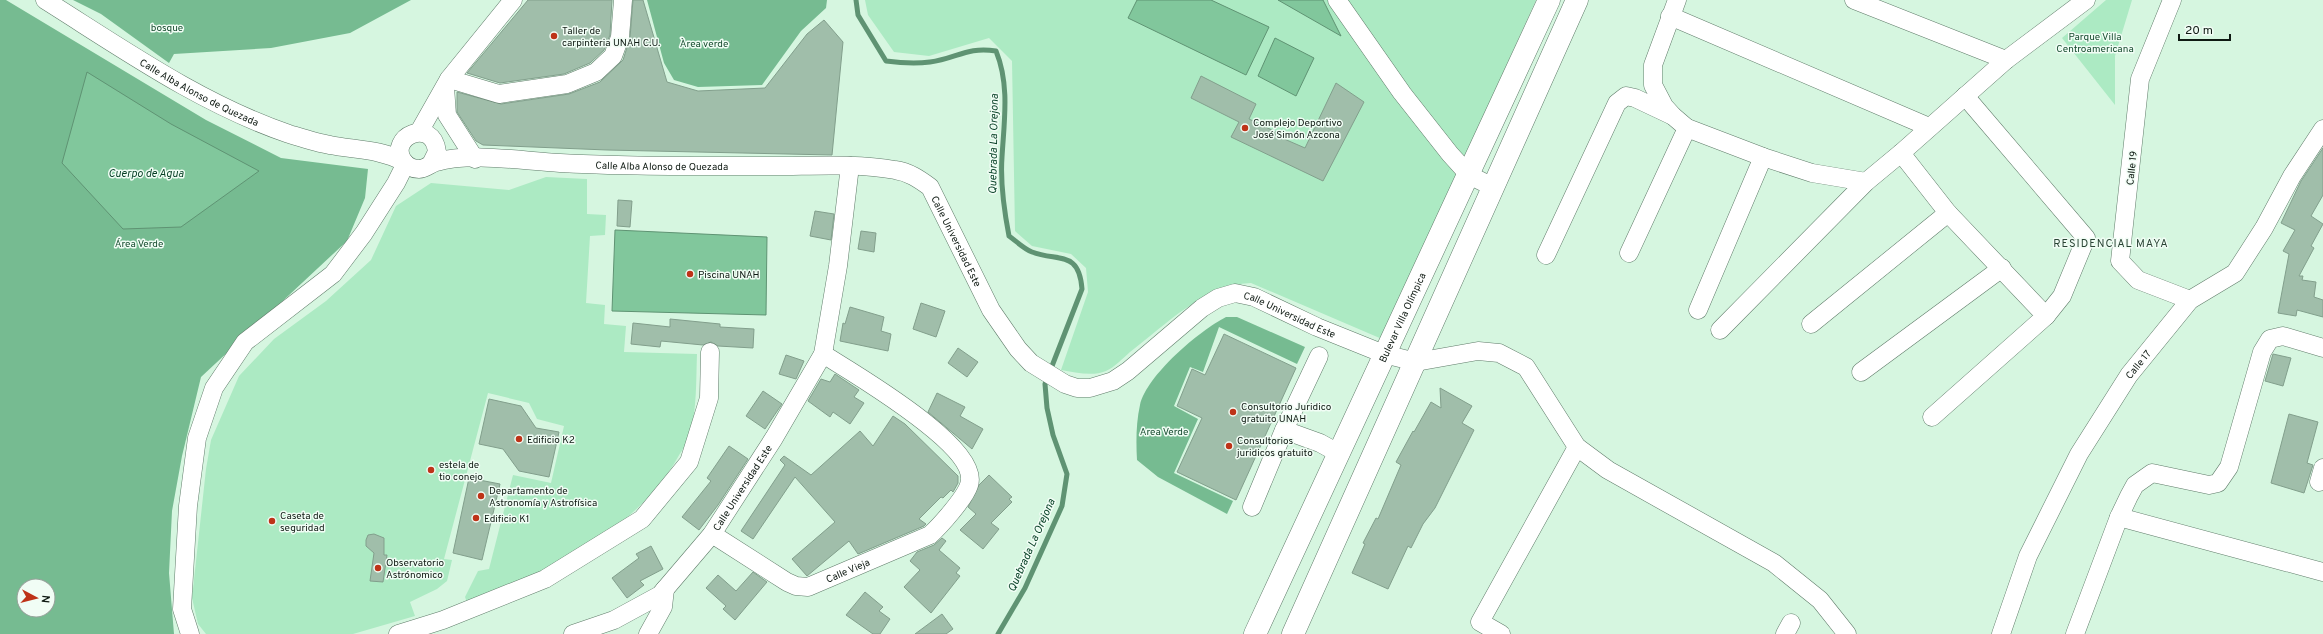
<svg xmlns="http://www.w3.org/2000/svg" width="2323" height="634" viewBox="0 0 2323 634" font-family="Overpass,sans-serif">
	<rect width="100%" height="100%" fill="#d6f6e0"/>
	<path fill="#aceac3" d="M865 0H1536L1382 339 1251 283C1203 285 1166 325 1130 352 1123 358 1115 367 1106 371 1092 377 1075 372 1061 370L1088 292 1086 268 1071 254 1032 246 1015 231 1012 61 989 38 929 56 894 52 868 15Z
		M2106 0H2132L2115 56V105L2062 38Z
		M546 177 587 179V214L606 215 605 235 590 236 586 303 605 305 604 324 626 326 624 352 697 354C696 380 697 409 690 435 688 443 682 450 678 457 635 533 546 572 468 605L465 597 478 571 489 569 513 475 551 483 564 426 537 419 529 403 488 393 444 559 452 560 447 581 437 589 410 602 415 616 353 634H206L198 624 192 598 206 469 211 440 239 376 274 339 326 301 371 260 396 206 431 183 509 190Z"/>
	<path fill="#76bb91" fill-rule="evenodd" d="M0 0H6L206 120 281 158 368 169 365 198 347 241 201 377 182 456 172 511 169 573 174 634H0ZM24 586H48V610H24Z
		M73 0H411L350 33 271 48 174 54 169 63 101 14Z
		M647 0H827L826 8 801 31 762 85 698 87 674 80 664 63Z
		M1226 317H1237L1305 347 1297 364 1219 327 1203 372 1190 367 1174 406 1198 419 1174 473 1233 501 1227 514 1158 477 1137 460C1136 442 1136 423 1140 405 1147 375 1199 331 1226 317Z"/>
	<path fill="#81c79c" stroke="#5f9373" d="M1137 0H1211L1269 27 1246 75 1128 18Z
		M1278 0H1323L1341 36Z
		M1275 38 1314 58 1296 96 1258 76Z
		M87 72 171 124 259 171 181 227 123 229 62 163Z
		M615 230 767 237 766 315 612 311Z"/>
	<g fill="none" stroke-linecap="round" stroke-linejoin="round">
		<path stroke="#5f9373" stroke-width="5" d="M856 0 858 15 886 61C901 63 915 64 930 62 956 59 967 46 996 51 1010 85 1004 122 1002 157 1000 184 1004 210 1009 236 1016 241 1024 249 1032 252 1059 262 1079 250 1082 289L1045 384 1047 408 1053 435 1067 474 1062 506 1025 588 998 634"/>
	</g>
	<path fill="#a0beaa" stroke="#829f8c" d="M528 0H612L610 35 604 50 590 63 564 74 500 83 467 73Z
		M633 0H643L667 82 698 91 765 88 807 34 824 20 843 42 832 155 607 150 483 145 476 141 457 112V92L501 104 569 94 600 82 623 60 630 38Z
		M1201 76 1256 104 1249 119 1276 132 1275 135 1305 148 1336 83 1364 102 1323 181 1231 137 1239 122 1191 98Z
		M2323 148V195L2311 216 2323 224 2311 246 2314 248 2299 276H2303L2302 280 2316 282 2314 297 2323 300V317L2297 310 2296 316 2278 313 2289 254 2283 251 2295 230 2281 223 2301 181Z
		M618 200 632 201 630 227 617 226Z
		M815 211 834 214 831 240 810 236Z
		M861 231 876 233 874 252 858 249Z
		M921 303 945 311 936 337 913 329Z
		M850 307 884 317 881 331 891 334 888 351 840 341 843 323 845 324Z
		M670 319 720 324V327L754 329 753 348 718 346 711 342 703 345 661 341 660 347 631 344 633 323 670 327Z
		M1224 334 1296 368 1236 500 1177 472 1202 418 1177 406 1192 369 1205 375Z
		M958 348 978 362 967 377 948 363Z
		M2273 354 2291 358 2283 386 2265 381Z
		M786 355 804 361 796 379 779 374Z
		M835 374 859 390 854 397 864 403 850 424 833 412 830 417 808 401 821 379 830 382Z
		M1440 388 1472 406 1462 423 1474 430 1435 508 1423 524 1411 548 1408 546 1388 589 1352 573 1365 544 1363 543 1376 518 1378 519 1401 465 1396 462 1413 431 1414 432 1431 402 1441 408Z
		M763 391 782 404 765 429 746 416Z
		M937 393 965 407 960 416 983 429 972 449 928 412Z
		M489 399 521 406 536 428 559 432 549 477 519 471 503 449 479 444Z
		M2289 414 2318 422 2307 463 2313 465 2304 493 2271 483Z
		M893 416 905 424 958 476V483L953 492 951 490 943 498 941 497 919 519 926 524 924 526 858 554 849 541 807 576 792 559 835 522 795 477 753 539 741 531 785 465 780 460 784 456 811 475 860 431 873 446Z
		M729 446 748 459 718 505 699 530 682 517 711 481 707 478Z
		M989 475 1012 497 1009 499 1012 502 991 523 999 529 983 549 960 530 976 514 968 507 979 485Z
		M469 478 500 484 482 560 453 553Z
		M374 534 384 538V555H387L383 582 370 581 374 553 366 546V540L368 535Z
		M942 538 946 541 939 550 960 568 956 573 960 576 931 613 904 587 920 570 910 561 917 552 934 545Z
		M651 546 663 569 640 581 644 585 627 598 612 578 639 558 636 554Z
		M753 572 767 582 735 620 723 609 726 606 706 588 718 575 736 591Z
		M865 592 883 607 879 611 890 619 880 634H873L846 615Z
		M942 614 953 629 946 634H915Z"/>
	<g fill="none" stroke-linecap="round" stroke-linejoin="round">
		<defs>
			<g id="minor">
				<path id="s1" d="M45 0C123 49 201 104 289 134 302 138 317 143 330 145 355 150 381 149 404 162L403 169 396 183 364 233 333 274 245 342 214 388 197 438 188 506 182 609 190 634"/>
				<path d="M1337 0 1402 93 1450 154 1469 175 1493 187"/>
				<path d="M1677 0 1653 65V85L1664 106 1673 116 1687 128 1763 157 1812 173 1866 182"/>
				<path d="M1854 0 2006 60"/>
				<path d="M2172 0 2140 79 2120 261 2138 280 2190 300"/>
				<path d="M1670 16 1929 127"/>
				<path d="M449 79 499 94 567 84 596 72 613 56 620 37 623 0"/>
				<path d="M445 87 447 115 475 159"/>
				<path d="M419 132 449 79 513 0"/>
				<path d="M1901 153 1948 213 2046 316"/>
				<path id="s2" d="M431 164 437 152C433 116 387 137 403 161 407 166 413 169 419 169 425 169 430 164 436 162 472 152 522 161 560 163 631 167 702 166 773 166 814 166 855 163 895 170 909 172 919 179 930 187L991 310 1018 349 1031 363 1065 384 1077 388H1090L1113 381 1128 371 1202 308 1218 298 1235 293 1254 297 1317 327 1384 354 1416 362 1478 351 1499 353 1526 367 1577 447 1608 470 1774 563 1820 600 1847 634"/>
				<path d="M1629 253 1687 128"/>
				<path d="M1546 255 1617 103 1626 96 1635 98 1671 115"/>
				<path d="M1698 310 1763 157"/>
				<path d="M1811 324 1948 213"/>
				<path d="M1720 330 1866 182 1901 153 2006 60 2086 0"/>
				<path d="M1861 372 2002 268"/>
				<path d="M1932 417 2046 316 2062 296 2086 238 1965 96"/>
				<path d="M1284 430 1319 356"/>
				<path d="M2319 482 2323 468"/>
				<path d="M1252 507 1284 430 1320 443 1340 454"/>
				<path d="M2119 517 2323 572"/>
				<path id="s3" d="M712 534 787 582 796 586 808 587 930 535C940 526 965 498 969 485 982 447 851 372 823 354"/>
				<path d="M398 634 443 620 545 579 642 519 689 462 709 398 710 352"/>
				<path id="s4" d="M573 634 614 620 660 595 712 534 774 438 823 354 838 266 850 166"/>
				<path d="M648 634 663 607 665 589"/>
				<path d="M1501 634 1480 622 1577 447"/>
				<path d="M1785 634 1791 623"/>
				<path id="s5" d="M2001 634 2028 556 2079 454 2129 375 2190 300 2235 273 2264 228 2292 176 2323 129"/>
				<path d="M2075 634 2119 517 2129 496 2135 485 2152 473 2209 485 2218 483 2229 467 2262 352 2270 339 2283 336 2323 348"/>
			</g>
			<g id="major">
				<path id="s6" d="M1255 634 1549 0"/>
				<path d="M1293 634 1577 0"/>
			</g>
		</defs>
		<use href="#minor" stroke="#607c6a" stroke-width="19"/>
		<use href="#major" stroke="#607c6a" stroke-width="23"/>
		<use href="#minor" stroke="#fff" stroke-width="18"/>
		<use href="#major" stroke="#fff" stroke-width="22"/>
	</g>
	<g fill="#be3318" stroke="#f1fdf5" stroke-width="1.5">
		<circle cx="554" cy="36" r="4"/>
		<circle cx="1245" cy="128" r="4"/>
		<circle cx="690" cy="274" r="4"/>
		<circle cx="1233" cy="412" r="4"/>
		<circle cx="519" cy="439" r="4"/>
		<circle cx="1229" cy="446" r="4"/>
		<circle cx="431" cy="470" r="4"/>
		<circle cx="481" cy="496" r="4"/>
		<circle cx="476" cy="518" r="4"/>
		<circle cx="272" cy="521" r="4"/>
		<circle cx="378" cy="568" r="4"/>
	</g>
	<g text-anchor="middle" stroke-width="3" stroke-linejoin="round" paint-order="stroke">
		<g font-size="10" fill="#164b2f" stroke="#f1fdf5">
			<text x="167" y="31">bosque</text>
			<text x="2095" y="40">Parque Villa<tspan x="2095" dy="12">Centroamericana</tspan></text>
			<text x="704" y="47">Àrea verde</text>
			<text x="139" y="247">Área Verde</text>
			<text x="1164" y="435">Area Verde</text>
		</g>
		<g font-size="10" fill="#0f1a13" stroke="#f1fdf5" text-anchor="start">
			<text x="562" y="34">Taller de<tspan x="562" dy="12">carpinteria UNAH C.U.</tspan></text>
			<text x="1253" y="126">Complejo Deportivo<tspan x="1253" dy="12">José Simón Azcona</tspan></text>
			<text x="698" y="278">Piscina UNAH</text>
			<text x="1241" y="410">Consultorio Juridico<tspan x="1241" dy="12">gratuito UNAH</tspan></text>
			<text x="527" y="443">Edificio K2</text>
			<text x="1237" y="444">Consultorios<tspan x="1237" dy="12">juridicos gratuito</tspan></text>
			<text x="439" y="468">estela de<tspan x="439" dy="12">tio conejo</tspan></text>
			<text x="489" y="494">Departamento de<tspan x="489" dy="12">Astronomía y Astrofísica</tspan></text>
			<text x="280" y="519">Caseta de<tspan x="280" dy="12">seguridad</tspan></text>
			<text x="484" y="522">Edificio K1</text>
			<text x="386" y="566">Observatorio<tspan x="386" dy="12">Astrónomico</tspan></text>
		</g>
		<g font-size="10" fill="#0f1a13" stroke="#f1fdf5">
			<text dy="4" stroke="none"><textPath href="#s1" startOffset="180">Calle Alba Alonso de Quezada</textPath></text>
			<text dy="4" stroke="none"><textPath href="#s2" startOffset="346">Calle Alba Alonso de Quezada</textPath></text>
			<text transform="translate(2131 168) rotate(-84)" y="4">Calle 19</text>
			<text dy="4" stroke="none"><textPath href="#s2" startOffset="679">Calle Universidad Este</textPath></text>
			<text dy="4" stroke="none"><textPath href="#s2" startOffset="1123">Calle Universidad Este</textPath></text>
			<text dy="4" stroke="none"><textPath href="#s6" startOffset="349">Bulevar Villa Olímpica</textPath></text>
			<text dy="4" stroke="none"><textPath href="#s5" startOffset="304">Calle 17</textPath></text>
			<text dy="4" stroke="none"><textPath href="#s4" startOffset="231">Calle Universidad Este</textPath></text>
			<text dy="4" stroke="none"><textPath href="#s3" startOffset="154">Calle Vieja</textPath></text>
		</g>
		<g font-size="11" font-style="italic" fill="#053f24" stroke="#f1fdf5">
			<text transform="translate(993 144) rotate(-89)" y="4">Quebrada La Orejona</text>
			<text x="146" y="177">Cuerpo de Agua</text>
			<text transform="translate(1031 545) rotate(-66)" y="4">Quebrada La Orejona</text>
		</g>
		<g font-size="11" letter-spacing="1" fill="#294434" stroke="#f1fdf5">
			<text x="2111" y="247">RESIDENCIAL MAYA</text>
		</g>
	</g>
	<g transform="translate(36 598) rotate(97)"><circle r="19" fill="#f1fdf5" stroke="#97a29b"/>
	<path d="M0-3L7 15L0 10L-7 15Z" fill="#be3318"/>
	<text y="-6" font-size="11" font-weight="bold" text-anchor="middle" fill="#0f1a13">N</text>
	</g>
	<path d="M2179 34v6h51v-6" fill="none" stroke="#0f1a13" stroke-width="2"/>
	<text x="2185" y="34" font-size="12" fill="#0f1a13" stroke="#f1fdf5" stroke-width="3" paint-order="stroke">20 m</text>
</svg>
